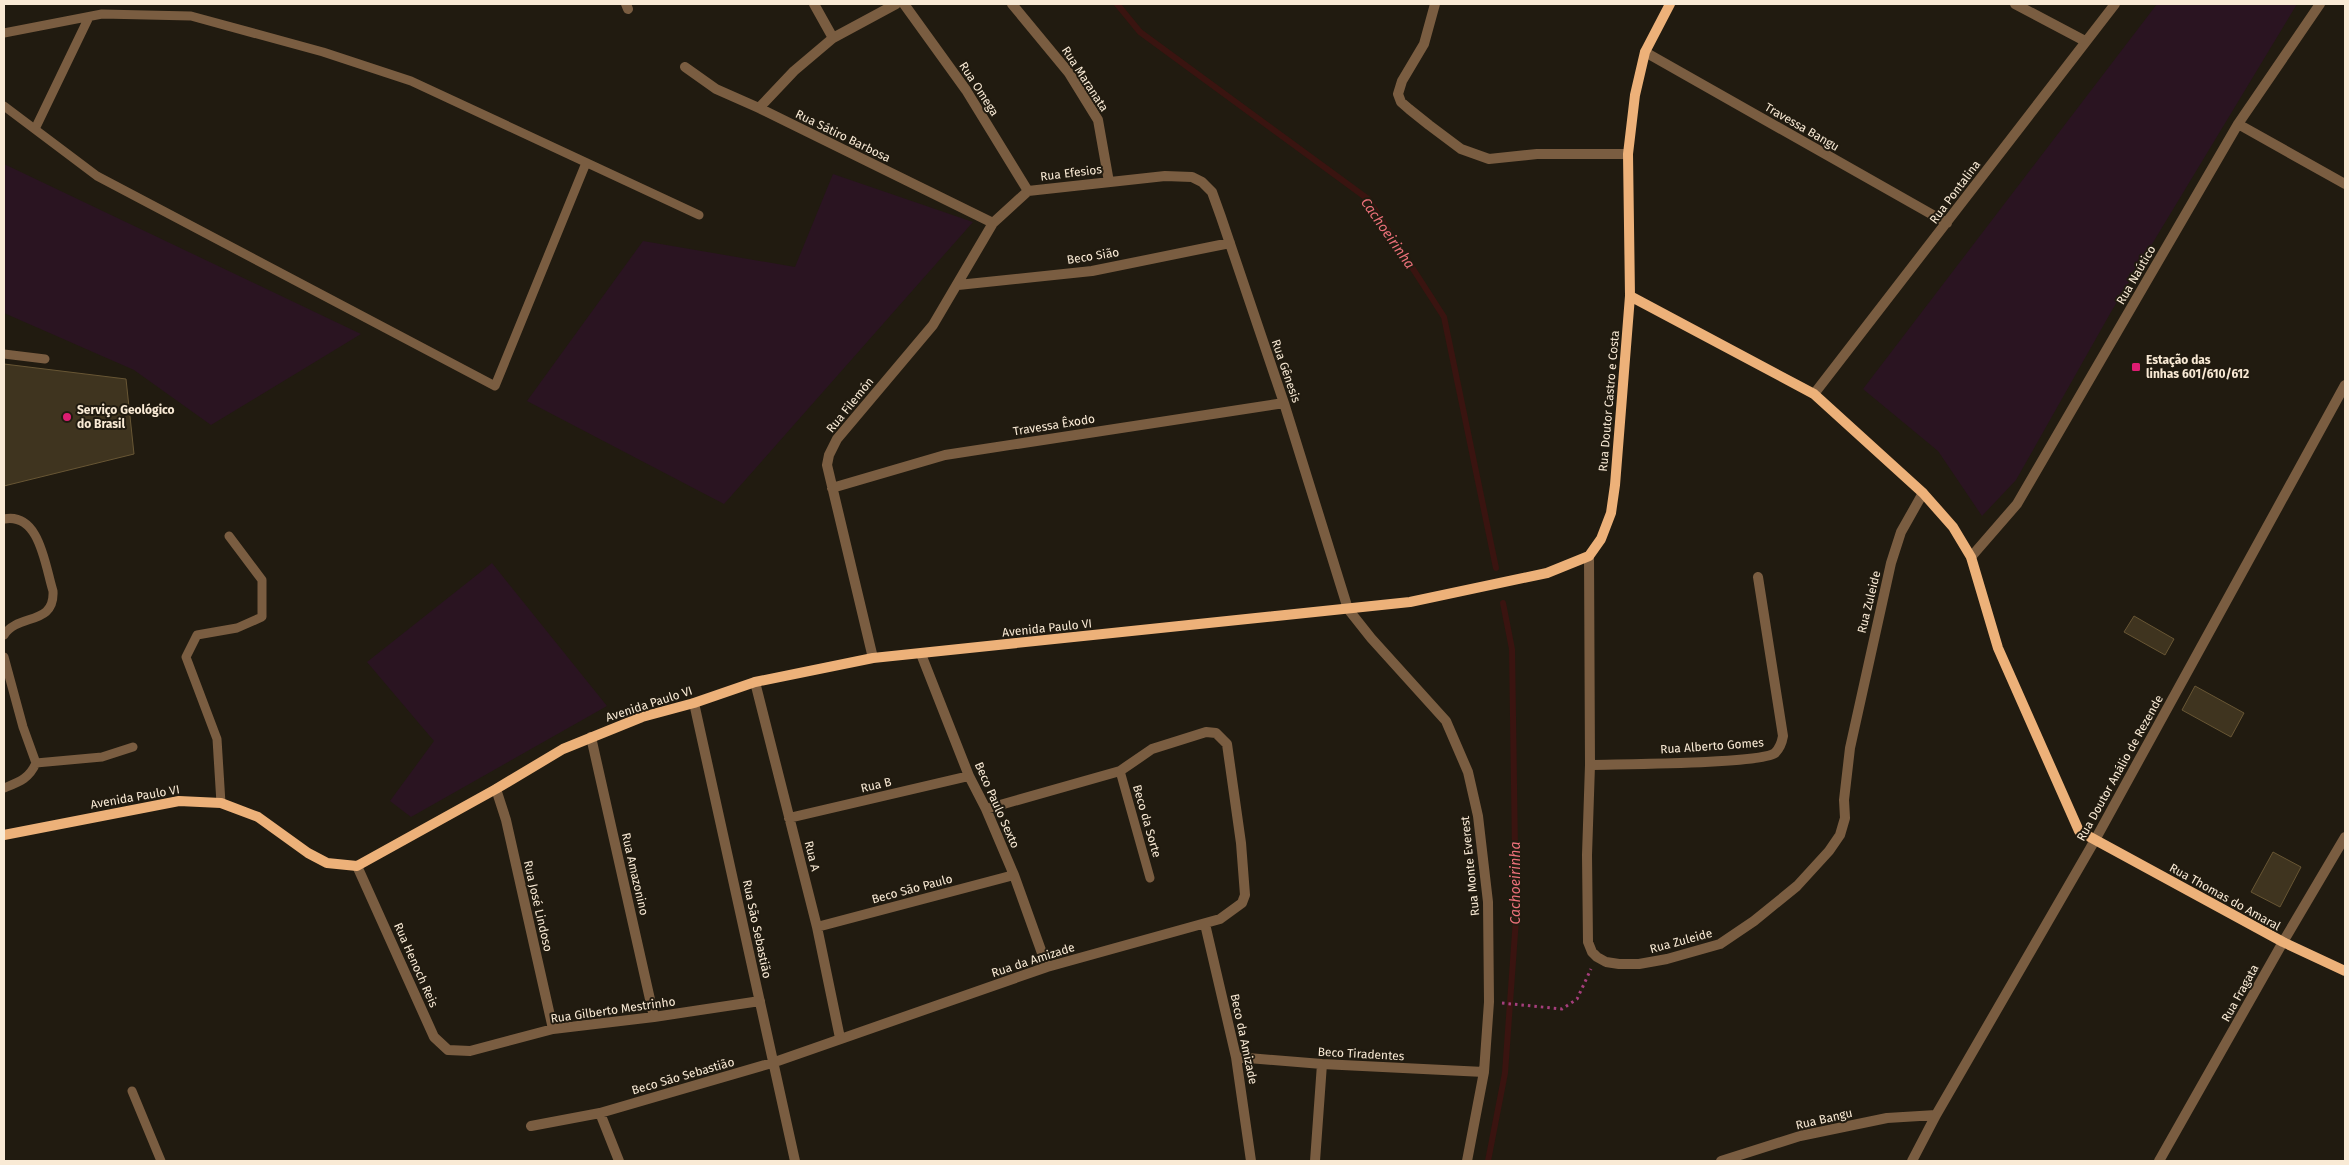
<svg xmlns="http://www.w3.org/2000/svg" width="2349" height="1165" viewBox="0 0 2349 1165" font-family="'Fira Sans',sans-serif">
	<rect width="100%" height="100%" fill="#211b10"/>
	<path fill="#2a1421" d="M2157 4H2297L2111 312 2016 480 1982 516 1938 451 1863 389Z
		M4 164 361 334 211 425 134 370 4 313Z
		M833 174 973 222 724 504 527 401 643 241 795 267Z
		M492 563 607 706 411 817 390 801 434 741 367 662Z"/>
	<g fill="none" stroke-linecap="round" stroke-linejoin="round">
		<path stroke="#3a1410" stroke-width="6" d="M1117 4 1140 32 1368 199 1444 317 1496 568
			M1488 1161 1505 1073 1516 919 1512 649 1503 603"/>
	</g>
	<path fill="#3f341f" stroke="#685634" d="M4 364 126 379 134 454 4 486Z
		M2134 616 2174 639 2165 655 2124 632Z
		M2195 686 2244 713 2231 737 2182 710Z
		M2273 852 2301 867 2280 907 2251 892Z"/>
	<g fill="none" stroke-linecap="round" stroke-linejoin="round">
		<path stroke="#a53e7c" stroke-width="3" stroke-dasharray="2.5 4" stroke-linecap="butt" d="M1502 1003 1562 1009 1577 999 1591 969"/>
		<path stroke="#7a5d41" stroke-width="9" d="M4 33 102 14 191 16 323 52 411 81 699 215
			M4 106 97 176 495 386 586 163
			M35 129 89 17
			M4 354 45 359
			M4 519C40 512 45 566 53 591 55 626 18 613 4 635
			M4 657 23 727 36 763C29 779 19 782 4 788
			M36 763 102 757 133 747
			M1120 771 1150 878
			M221 803 217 739 186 657 197 635 237 628 262 617V580L229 536
			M132 1091 161 1161"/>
		<path stroke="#7a5d41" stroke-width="10" d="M626 4 628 9
			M814 4 833 38
			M904 4 966 90 1028 191
			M1012 4 1069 73 1098 120 1109 182
			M1435 4 1424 44 1402 81 1398 94 1401 102 1409 109 1429 125 1461 149 1489 159 1537 154H1628
			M2015 4 2085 41
			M1645 52 1947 223
			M685 67 716 89 759 108 993 223
			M759 108 794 71 833 38 896 4
			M2238 124 2345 184
			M958 285 1092 271 1230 243
			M1814 394 2115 4
			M832 488 945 455 1284 403
			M1589 556 1590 765 1587 855 1588 942 1592 952 1597 957 1606 962 1619 964H1639L1667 959 1720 944 1754 921 1797 886 1829 851 1840 835 1845 818 1844 800 1850 748 1891 563 1901 532 1923 493
			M1971 557 2017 504 2238 124 2320 4
			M921 654 969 776 986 809 1014 875 1047 967
			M873 658 827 465 829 455 837 439 933 325 993 223 1028 191 1165 176 1192 177 1202 182 1212 192 1221 217 1284 403 1348 609 1371 638 1446 721 1468 772 1478 816 1488 902 1489 1002 1484 1072 1467 1161
			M755 682 817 927 840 1038
			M694 703 795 1161
			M591 737 654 1017
			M1590 765C1618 764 1760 764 1775 753 1780 748 1782 742 1783 736L1758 577
			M496 789 506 820 553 1029
			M789 818 969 776
			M357 866 434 1037 448 1050 470 1051 553 1029 654 1017 760 1001
			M1205 924 1236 1057 1251 1161
			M817 927 1014 875
			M1236 1057 1322 1064 1484 1072
			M600 1113 619 1161
			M531 1126 600 1113 772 1063 1047 967 1220 919 1242 903 1245 895 1241 843 1227 744 1216 733 1206 732 1152 749 1120 771 986 809
			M1315 1161 1322 1064
			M1721 1161 1800 1136 1887 1118 1936 1115
			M1912 1161 1936 1115 2095 840 2345 385
			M2159 1161 2283 942 2345 837"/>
		<path stroke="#edb179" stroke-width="10" d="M1630 296 1814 394 1923 493 1953 527 1971 557 1998 648 2079 831 2283 942 2345 971
			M4 835 179 801 221 803 258 817 308 853 327 863 357 866 496 789 563 749 642 717 694 703 755 682 873 658 1410 602 1547 573 1589 556 1601 539 1611 513 1615 485 1630 296 1628 154 1635 95 1645 52 1670 4"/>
	</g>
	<g fill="#de1d72" stroke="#211b10" stroke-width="2">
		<rect x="2131" y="362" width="10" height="10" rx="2.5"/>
		<circle cx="67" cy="417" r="5"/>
	</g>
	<g text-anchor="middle" stroke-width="4" stroke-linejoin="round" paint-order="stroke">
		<g font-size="12" fill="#f9ead5" stroke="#211b10">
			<text transform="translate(1085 79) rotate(57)" y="4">Rua Maranata</text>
			<text transform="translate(979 89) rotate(57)" y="4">Rua Omega</text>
			<text transform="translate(1802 127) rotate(30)" y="4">Travessa Bangu</text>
			<text transform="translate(843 136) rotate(26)" y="4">Rua Sátiro Barbosa</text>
			<text transform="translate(1071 173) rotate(-7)" y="4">Rua Efesios</text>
			<text transform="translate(1955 192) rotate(-53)" y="4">Rua Pontalina</text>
			<text transform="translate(1093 256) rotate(-9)" y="4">Beco Sião</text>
			<text transform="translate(2136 275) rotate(-60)" y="4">Rua Naútico</text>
			<text transform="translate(1286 371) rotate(71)" y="4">Rua Gênesis</text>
			<text transform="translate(1609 401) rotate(-85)" y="4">Rua Doutor Castro e Costa</text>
			<text transform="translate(850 405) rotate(-51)" y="4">Rua Filemón</text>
			<text transform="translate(1054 425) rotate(-9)" y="4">Travessa Êxodo</text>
			<text transform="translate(1869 602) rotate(-76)" y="4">Rua Zuleide</text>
			<text transform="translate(1047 628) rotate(-6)" y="4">Avenida Paulo VI</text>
			<text transform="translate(649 704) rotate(-18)" y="4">Avenida Paulo VI</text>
			<text transform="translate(1712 746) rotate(-4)" y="4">Rua Alberto Gomes</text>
			<text transform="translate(2120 768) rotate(-61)" y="4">Rua Doutor Análio de Rezende</text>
			<text transform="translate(876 785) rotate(-13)" y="4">Rua B</text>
			<text transform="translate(135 797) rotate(-10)" y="4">Avenida Paulo VI</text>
			<text transform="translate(997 805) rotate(66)" y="4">Beco Paulo Sexto</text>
			<text transform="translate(1147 821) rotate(74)" y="4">Beco da Sorte</text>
			<text transform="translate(812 856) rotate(76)" y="4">Rua A</text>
			<text transform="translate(1470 866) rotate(-96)" y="4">Rua Monte Everest</text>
			<text transform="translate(635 874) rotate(77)" y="4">Rua Amazonino</text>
			<text transform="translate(912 889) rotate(-15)" y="4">Beco São Paulo</text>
			<text transform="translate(2225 897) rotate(29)" y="4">Rua Thomas do Amaral</text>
			<text transform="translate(538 906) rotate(77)" y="4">Rua José Lindoso</text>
			<text transform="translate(757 929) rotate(78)" y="4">Rua São Sebastião</text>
			<text transform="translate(1681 941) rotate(-15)" y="4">Rua Zuleide</text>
			<text transform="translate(1033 960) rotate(-18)" y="4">Rua da Amizade</text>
			<text transform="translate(416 965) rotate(66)" y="4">Rua Henoch Reis</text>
			<text transform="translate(2240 993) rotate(-61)" y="4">Rua Fragata</text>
			<text transform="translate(613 1010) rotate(-8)" y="4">Rua Gilberto Mestrinho</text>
			<text transform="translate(1244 1039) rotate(78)" y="4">Beco da Amizade</text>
			<text transform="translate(1361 1054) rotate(3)" y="4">Beco Tiradentes</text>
			<text transform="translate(683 1076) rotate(-16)" y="4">Beco São Sebastião</text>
			<text transform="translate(1824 1119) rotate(-13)" y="4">Rua Bangu</text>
		</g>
		<g font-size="12" font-weight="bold" fill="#f9ead5" stroke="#211b10" text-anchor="start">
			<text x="2146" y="364">Estação das<tspan x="2146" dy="14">linhas 601/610/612</tspan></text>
			<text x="77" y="414">Serviço Geológico<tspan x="77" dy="14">do Brasil</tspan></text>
		</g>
		<g font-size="14" font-style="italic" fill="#ec717a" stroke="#211b10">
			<text transform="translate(1388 233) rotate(55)" y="5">Cachoeirinha</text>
			<text transform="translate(1515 883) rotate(-90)" y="5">Cachoeirinha</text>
		</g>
	</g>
	<rect width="2349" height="1165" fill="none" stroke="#f9ead5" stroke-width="10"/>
</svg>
